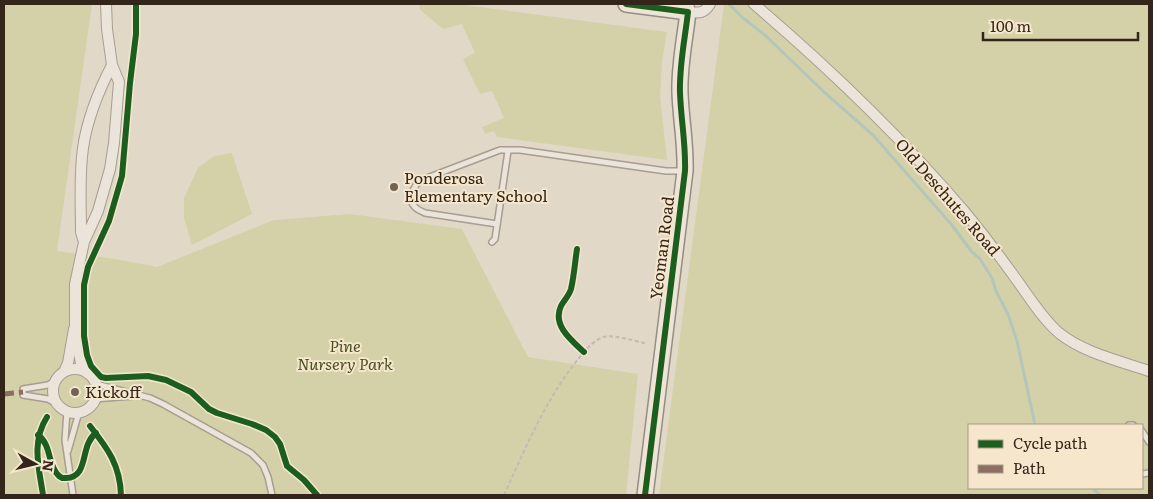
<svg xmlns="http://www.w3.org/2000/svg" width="1153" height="499" viewBox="0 0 1153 499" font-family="Literata,serif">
	<rect width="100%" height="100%" fill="#e2d8c7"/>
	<path fill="#d4d1a9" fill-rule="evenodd" d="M4 4H92L57 251 115 259 157 267 274 220 350 214 462 229 528 357 638 374 626 495H4Z
		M420 4H457L667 32 662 62 660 96 667 160 497 137 494 131 485 134 482 127 504 118 492 91 480 94 463 59 475 53 462 24 443 29 419 9Z
		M724 4H1149V495H659ZM969 425H1142V488H969Z
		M232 153 252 214 192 245 184 218V198L198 168 214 156Z"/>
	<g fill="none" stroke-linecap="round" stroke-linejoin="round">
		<path stroke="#b4c6ba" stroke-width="3" d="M729 4 743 18 766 36 824 92 873 135 951 224 972 252 980 259 992 278 996 291 1008 314 1017 341 1035 425
			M1092 488 1100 495"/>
		<defs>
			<path id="lane" d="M497 224 425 213C407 206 408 195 419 181L500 150H520L666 171H684
				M492 242 495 239 508 151
				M55 381 48 385 23 389V395L48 399 57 404
				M96 384 150 398 163 404 251 453 263 465 268 477 272 495
				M94 399 133 396
				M67 411 65 440 73 495
				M1129 425H1133
				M1142 431 1149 442
				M68 451 79 412
				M1142 474 1149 473"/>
			<path id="street" d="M689 4 688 12C699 13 704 14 710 4
				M754 4C829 68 900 136 964 211 983 234 1001 258 1019 283 1031 300 1043 319 1059 333 1084 353 1120 361 1149 371
				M84 242 81 232C81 204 79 176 83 148 87 120 99 90 112 65
				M53 391a22 22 0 1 1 44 0a22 22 0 1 1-44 0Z
				M64 372 68 363 74 329
				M87 373 81 364 75 328V284L84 242 98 211 110 169 114 143 119 82 112 65 107 29 106 4"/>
			<path id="secondary" d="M626 4 688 12C685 39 679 66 680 93 681 120 686 145 685 171L645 495"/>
		</defs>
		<use href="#lane" stroke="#a79d91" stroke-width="8"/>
		<use href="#street" stroke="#a79d91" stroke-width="12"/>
		<use href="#secondary" stroke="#968d81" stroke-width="18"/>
		<path stroke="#c3bbb1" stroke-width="2" stroke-dasharray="4 2.5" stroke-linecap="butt" d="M504 495C525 449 544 403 575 363 583 353 591 342 603 337 615 334 633 341 645 343"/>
		<use href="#lane" stroke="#eae4da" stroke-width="5"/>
		<use href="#street" stroke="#eae4da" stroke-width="10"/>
		<use href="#secondary" stroke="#eae4da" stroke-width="15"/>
		<path stroke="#8d6e63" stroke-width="5" stroke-dasharray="10 5" stroke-linecap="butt" d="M4 394 23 392"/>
		<defs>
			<path id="cycleway" d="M136 4V34L130 83 122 176 109 221 88 267 84 285V336L87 355 91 366 101 377 106 378 148 376 166 380 191 392 209 409 217 413 252 424 266 430 275 437 280 444 287 466 304 480 317 495
				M626 4 688 12C685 39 679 66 680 93 681 120 686 145 685 171L645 495
				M577 249C575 262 574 276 571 289 569 296 564 300 561 306 552 325 571 340 584 352
				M90 426C108 449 120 465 121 495
				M38 435C52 445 47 465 59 476 63 479 62 478 66 478 90 477 79 446 96 433
				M43 495C39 468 31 442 47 417"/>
		</defs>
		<use href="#cycleway" stroke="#f5e6cc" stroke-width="9"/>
		<use href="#cycleway" stroke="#1b5e20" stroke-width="6"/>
	</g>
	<g fill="#716457" stroke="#f5e6cc" stroke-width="2">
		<circle cx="394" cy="187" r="5"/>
		<circle cx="75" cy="392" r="5"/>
	</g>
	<g text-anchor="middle" stroke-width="4" stroke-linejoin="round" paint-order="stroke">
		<g font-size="16" fill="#34251b" stroke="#f5e6cc" text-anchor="start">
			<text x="404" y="184">Ponderosa<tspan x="404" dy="18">Elementary School</tspan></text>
			<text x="85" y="398">Kickoff</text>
		</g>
		<g font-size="16" fill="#34251b" stroke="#f5e6cc">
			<text transform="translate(948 197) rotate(49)" y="6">Old Deschutes Road</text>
			<text transform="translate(662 248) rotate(-83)" y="6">Yeoman Road</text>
		</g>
		<g font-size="16" font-style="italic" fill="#475021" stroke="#f5e6cc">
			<text x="345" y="352">Pine<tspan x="345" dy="18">Nursery Park</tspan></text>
		</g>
	</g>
	<rect width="1153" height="499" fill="none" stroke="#34251b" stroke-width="10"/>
	<rect x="968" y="424" width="175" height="65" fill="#f5e6cc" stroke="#a89985"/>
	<rect x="978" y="440" width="25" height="8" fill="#1b5e20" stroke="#a89985"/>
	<text x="1013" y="449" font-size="15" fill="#34251b">Cycle path</text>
	<rect x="978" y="465" width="25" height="8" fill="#8d6e63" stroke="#a89985"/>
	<text x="1013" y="474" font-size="15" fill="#34251b">Path</text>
	<g transform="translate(35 464) rotate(98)" stroke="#f5e6cc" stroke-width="4" paint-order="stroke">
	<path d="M0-4L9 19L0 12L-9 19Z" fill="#34251b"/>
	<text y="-8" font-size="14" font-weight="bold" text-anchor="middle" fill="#34251b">N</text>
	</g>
	<path d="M983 32v8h155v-8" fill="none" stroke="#34251b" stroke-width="2.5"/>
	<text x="990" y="32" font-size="15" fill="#34251b" stroke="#f5e6cc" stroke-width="4" paint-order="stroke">100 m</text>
</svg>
